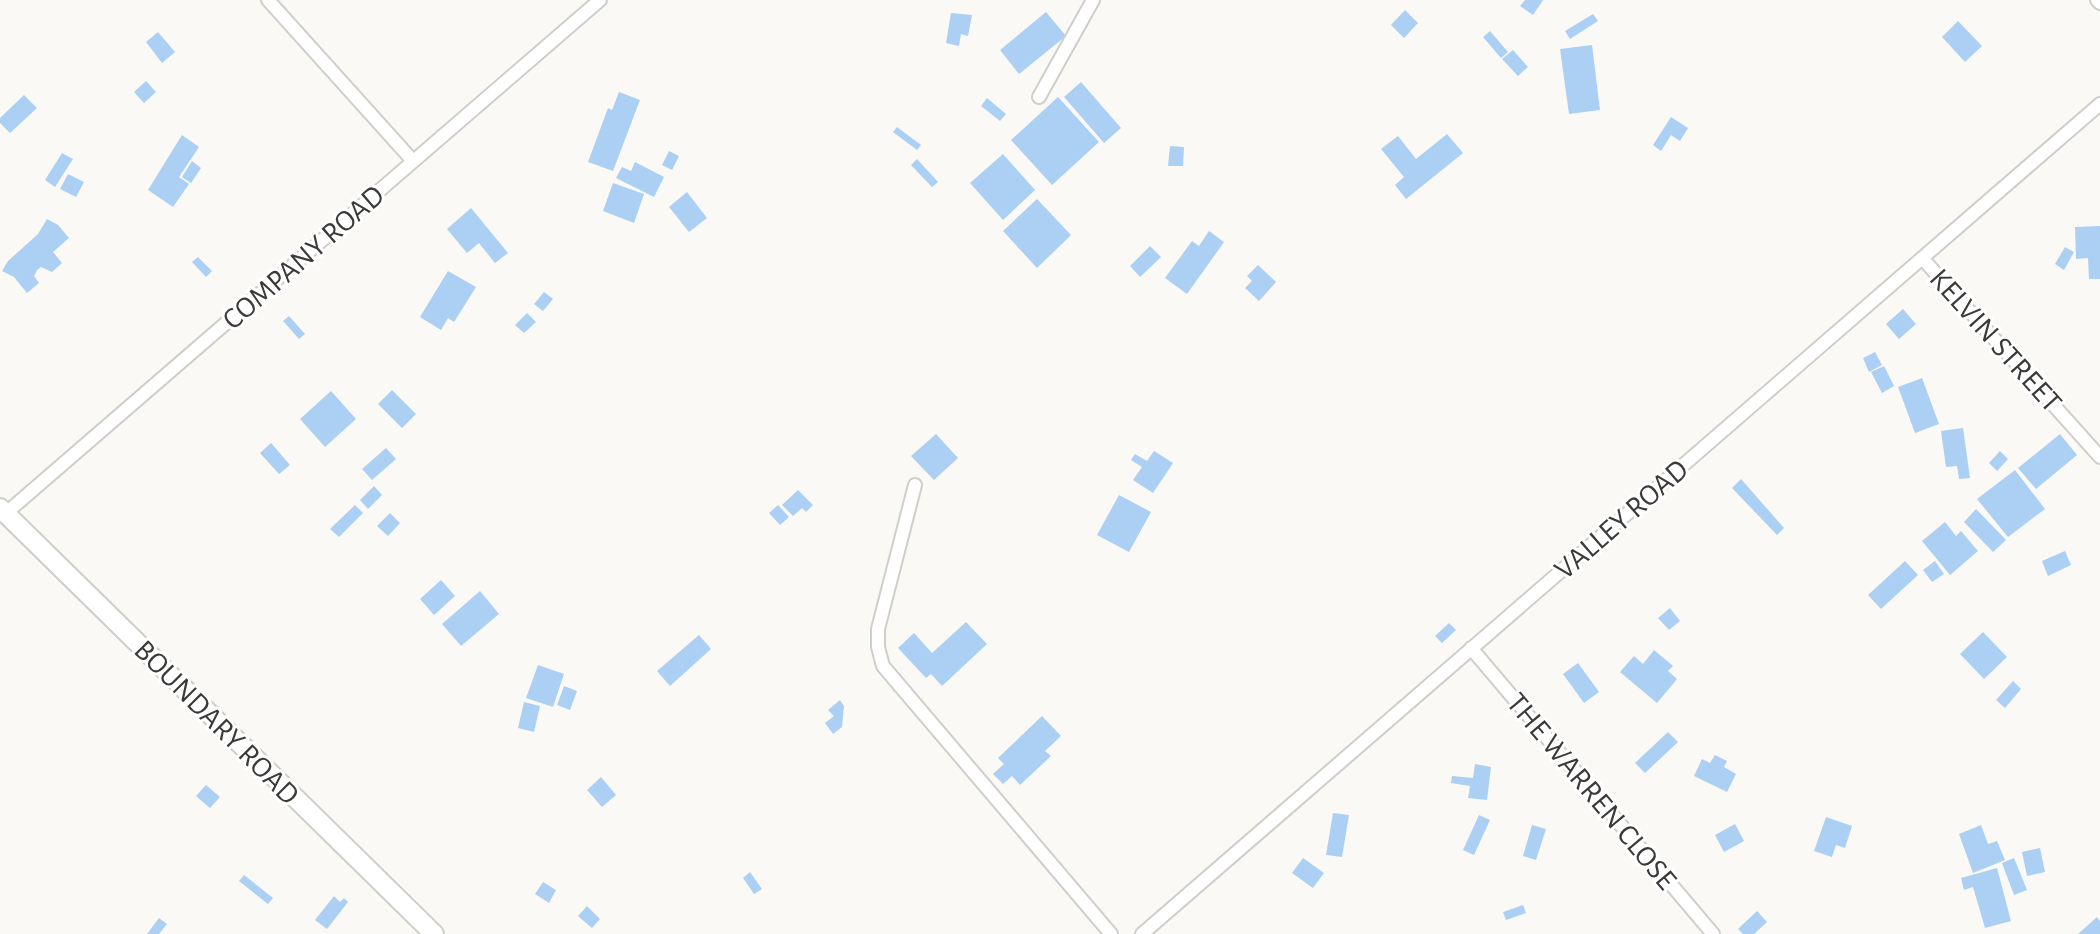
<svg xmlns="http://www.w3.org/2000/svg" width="2100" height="934" viewBox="0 0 2100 934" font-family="'Alegreya Sans',sans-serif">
	<rect width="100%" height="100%" fill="#faf9f6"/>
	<path fill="#accff4" d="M1525 0H1543L1533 15 1520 6Z
		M1405 10 1418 23 1404 38 1391 25Z
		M1046 12 1066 36 1019 74 1000 50Z
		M951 13 972 15 968 36 961 34 959 46 946 43Z
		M1593 14 1598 21 1570 39 1565 31Z
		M1958 21 1982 46 1965 62 1942 37Z
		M1490 31 1508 52 1501 58 1483 37Z
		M158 32 175 52 162 63 146 42Z
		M1592 45 1600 110 1569 114 1560 49Z
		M1513 50 1528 67 1518 76 1502 59Z
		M146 81 156 92 144 103 134 92Z
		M1081 82 1121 128 1104 143 1064 97Z
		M619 92 640 100 613 171 588 162 608 108 612 110Z
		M24 95 37 108 10 133 0 123V118Z
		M1058 97 1099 142 1052 185 1011 140Z
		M987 98 1006 114 1000 121 981 106Z
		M1671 117 1688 128 1680 141 1671 135 1661 151 1653 145Z
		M897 127 921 145 917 150 893 132Z
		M1447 134 1463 153 1406 199 1395 185 1404 177 1381 149 1398 136 1416 159Z
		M182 135 199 147 179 177 189 184 173 207 148 190Z
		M1170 146 1184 147 1183 166H1168Z
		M669 151 679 156 672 170 662 165Z
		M62 153 73 159 55 187 45 180Z
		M1003 154 1035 190 1003 220 970 183Z
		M917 159 938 182 932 187 911 165Z
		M192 161 201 168 191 183 182 177Z
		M635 162 664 177 654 197 616 178 622 167 631 171Z
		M68 174 84 182 76 197 60 189Z
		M613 183 644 194 634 223 603 211Z
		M687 192 707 218 689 232 669 207Z
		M1037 199 1071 235 1037 268 1003 231Z
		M471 208 508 253 495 263 479 243 467 253 447 229Z
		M47 219 58 225 69 238 53 252 62 263 52 272 41 267 37 270 34 276 39 283 27 293 14 277 2 271 8 261 38 234Z
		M2100 226V279H2089L2088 258 2076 259 2075 227Z
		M1209 231 1224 242 1187 294 1165 278 1192 241 1199 246Z
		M1150 246 1161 257 1140 277 1130 266Z
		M2065 247 2074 252 2064 270 2055 264Z
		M198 257 212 271 206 277 192 262Z
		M1258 265 1276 282 1259 301 1245 288 1252 281 1247 276Z
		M448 271 476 287 454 322 448 318 441 330 420 317Z
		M544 292 553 299 543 311 534 304Z
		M1903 309 1916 324 1899 339 1886 324Z
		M527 313 536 322 524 333 515 325Z
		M289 316 305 334 299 339 283 321Z
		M1875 352 1882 365 1869 372 1863 358Z
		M1884 366 1894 386 1882 393 1871 372Z
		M1922 378 1939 424 1915 433 1898 387Z
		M392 390 416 414 402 428 378 404Z
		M331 391 356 419 325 447 300 419Z
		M1963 428 1970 478 1959 479 1957 466 1946 467 1941 431Z
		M936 434 958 458 934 480 911 456Z
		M2060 434 2077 455 2036 489 2018 468Z
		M271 443 290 465 279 474 260 453Z
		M386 448 396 459 372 480 362 469Z
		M1154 451 1173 463 1153 493 1133 480 1142 467 1131 460 1135 454 1147 461Z
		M2000 451 2008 459 1997 471 1989 463Z
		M2015 470 2045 509 2008 537 1977 499Z
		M1741 479 1784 528 1777 535 1732 488Z
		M374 486 382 495 368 509 360 500Z
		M798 490 813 505 806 512 802 508 793 516 782 505Z
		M1119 495 1151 512 1129 552 1097 535Z
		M355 505 363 513 339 537 330 529Z
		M778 505 789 517 780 525 769 513Z
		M1976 509 2006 540 1993 552 1964 522Z
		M390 513 400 523 388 536 377 526Z
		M1945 522 1956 536 1961 531 1978 551 1950 575 1922 541Z
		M2065 551 2071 565 2048 576 2042 561Z
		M1905 561 1918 575 1881 609 1868 595Z
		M1935 561 1944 574 1932 582 1923 570Z
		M441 580 455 596 434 615 420 599Z
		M480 591 499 614 461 646 442 624Z
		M1670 608 1680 621 1669 630 1658 618Z
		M966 622 987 644 942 686 931 674 926 678 898 648 914 633 932 653Z
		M1449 623 1456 630 1442 643 1435 636Z
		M1983 632 2007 657 1984 679 1960 654Z
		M699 635 711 649 670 686 657 671Z
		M1654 650 1673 666 1668 671 1677 679 1657 703 1620 672 1634 656 1643 664Z
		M1578 663 1599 692 1584 703 1563 674Z
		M538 665 564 674 553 707 526 698Z
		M2013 681 2021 689 2005 708 1996 700Z
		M564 686 577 691 570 710 557 705Z
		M840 700 844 706 842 727 833 734 825 723 834 716 828 710Z
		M524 702 540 706 534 732 518 728Z
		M1042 716 1061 736 1045 751 1051 756 1020 785 1012 776 1003 784 993 774 1004 764 998 758Z
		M1668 732 1678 742 1645 773 1635 763Z
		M1715 755 1727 761 1724 767 1736 774 1727 792 1694 776 1702 759 1710 763Z
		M1475 764 1491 767 1487 800 1468 798 1470 786 1451 783 1452 776 1473 778Z
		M601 777 616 795 602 807 587 790Z
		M206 785 220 797 210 808 196 796Z
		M1333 813 1349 815 1342 857 1326 855Z
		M1479 815 1490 820 1474 855 1463 850Z
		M1826 817 1852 826 1845 848 1836 845 1832 857 1814 851Z
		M1735 824 1744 841 1724 852 1715 835Z
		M1532 825 1546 829 1536 860 1523 856Z
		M1981 825 1988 844 1997 841 2005 860 1973 873 1959 834Z
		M2040 848 2045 872 2027 876 2022 852Z
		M1303 858 1324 873 1313 888 1292 873Z
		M2014 858 2027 890 2014 895 2002 863Z
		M1997 868 2011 921 1985 928 1973 887 1964 890 1961 878Z
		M750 872 762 889 754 894 743 878Z
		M244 875 273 898 268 904 239 881Z
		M543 882 556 890 549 903 535 894Z
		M334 896 340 902 344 898 348 902 327 929 315 920Z
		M1523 905 1526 913 1506 920 1503 912Z
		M587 906 600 919 592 928 578 916Z
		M1757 911 1767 922 1754 934H1743L1738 929Z
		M2097 917 2100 921V934H2078Z
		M159 918 167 924 159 934H147Z"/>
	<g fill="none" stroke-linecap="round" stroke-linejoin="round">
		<defs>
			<path id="street" d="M268 0 413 161
				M2097 0 2100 3
				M1039 97 1093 0
				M1923 259 2100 457
				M915 485 878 629V647L883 666 1111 934
				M5 514 600 0
				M1471 648 1713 934
				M1142 934 2100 104"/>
			<path id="secondary" d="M0 508 434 934"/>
		</defs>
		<use href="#street" stroke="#cfcecb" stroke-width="16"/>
		<use href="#secondary" stroke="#cfcecb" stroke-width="22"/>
		<use href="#street" stroke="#fff" stroke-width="12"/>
		<use href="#secondary" stroke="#fff" stroke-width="18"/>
	</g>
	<g text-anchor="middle" stroke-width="6" stroke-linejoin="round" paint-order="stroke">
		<g font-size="30" fill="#3b3a39" stroke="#fff">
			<text transform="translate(303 257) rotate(-41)" y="10">COMPANY ROAD</text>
			<text transform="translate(1996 340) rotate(48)" y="10">KELVIN STREET</text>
			<text transform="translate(1621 519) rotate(-41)" y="10">VALLEY ROAD</text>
			<text transform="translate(217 722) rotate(45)" y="10">BOUNDARY ROAD</text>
			<text transform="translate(1592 791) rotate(50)" y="10">THE WARREN CLOSE</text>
		</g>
	</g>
</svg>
